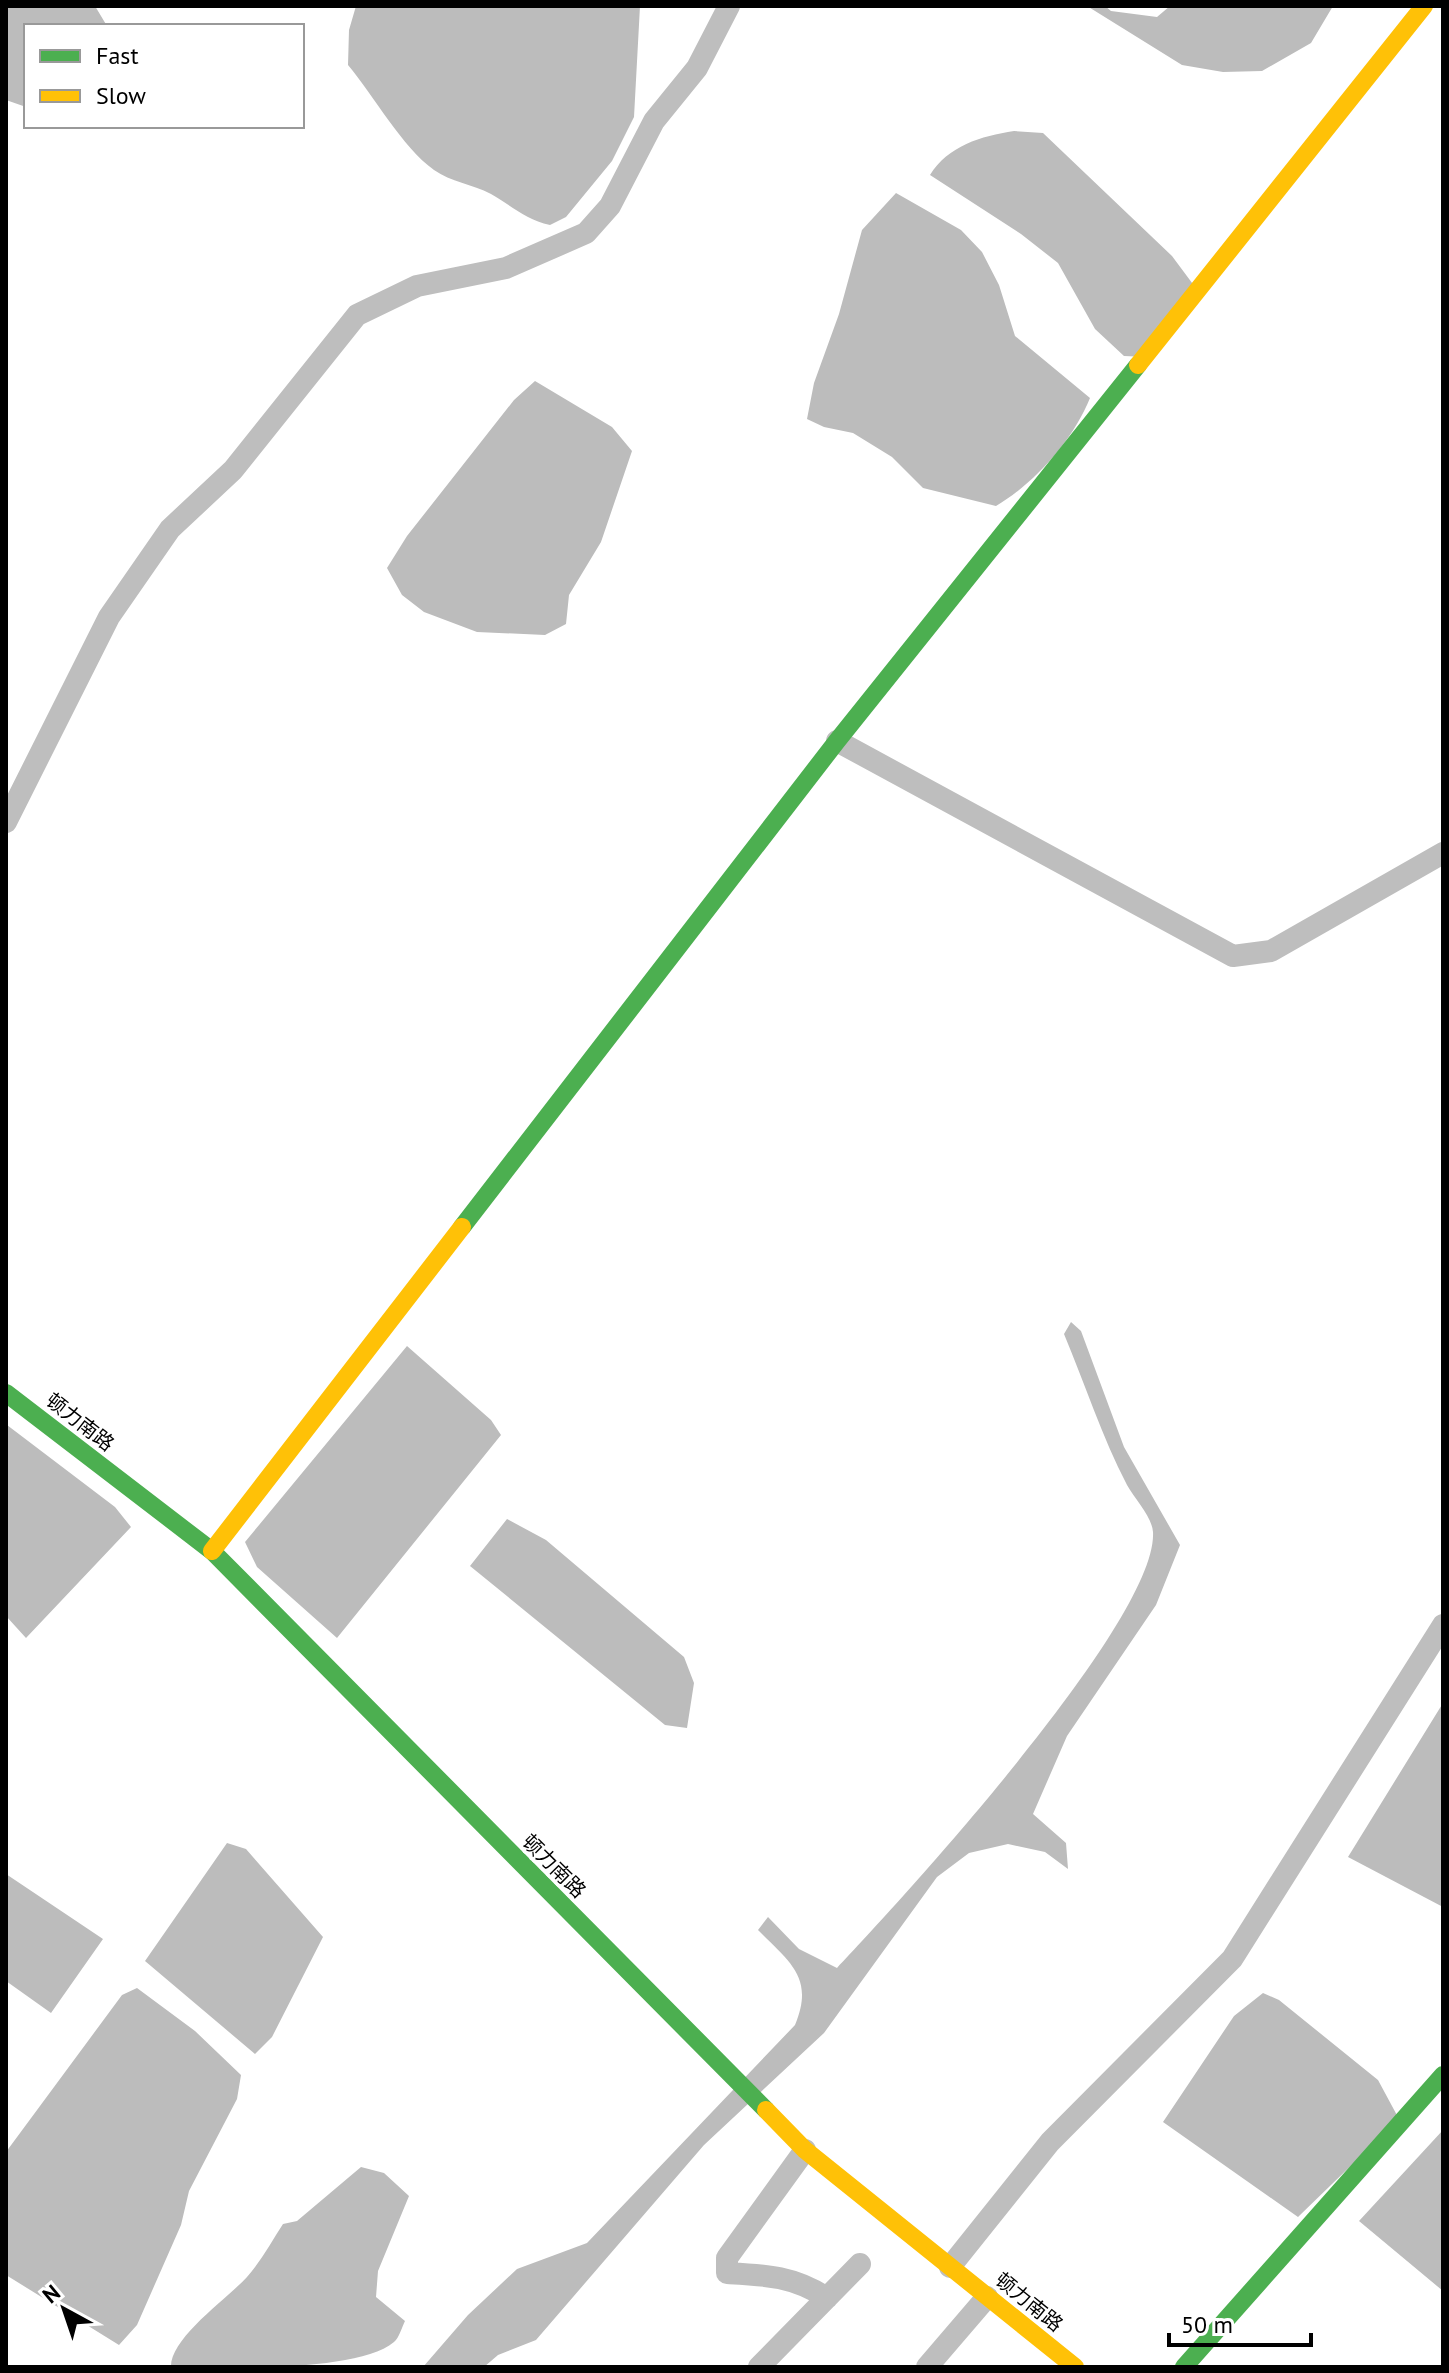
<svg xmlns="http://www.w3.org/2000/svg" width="1449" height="2373" viewBox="0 0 1449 2373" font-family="'PT Sans','Noto Sans SC',sans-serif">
	<rect width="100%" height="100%" fill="#fff"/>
	<path fill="#bcbcbc" d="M6 6H95L107 26H26V107L6 100Z
		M356 6H640L634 117 612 161 566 217 550 225C526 220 512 206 491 194 472 184 451 182 434 170 402 147 374 96 348 65L349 30Z
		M1087 6H1105L1111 11 1157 17 1170 6H1333L1311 43 1262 71 1223 72 1182 65Z
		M1014 131 1043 133 1172 256 1201 295 1147 357 1124 356 1095 329 1058 263 1021 234 930 175C948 146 981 136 1014 131Z
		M896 193 961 230 982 252 999 285 1015 336 1090 398C1073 440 1035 483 996 506L923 488 892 457 853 433 824 427 807 419 814 383 839 314 862 230Z
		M535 381 612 427 632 451 601 542 569 595 566 624 545 635 477 632 424 612 402 595 387 568 407 536 514 400Z
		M1071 1322 1081 1331 1124 1447 1180 1545 1156 1605 1067 1736 1033 1814 1066 1843 1068 1869 1045 1852 1008 1844 969 1853 937 1877 824 2033 704 2145 536 2340 498 2355 484 2367H423L468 2315 517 2269 587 2243 795 2025C815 1977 789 1962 758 1930L768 1917 799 1949 837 1968C904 1897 1158 1620 1153 1532 1152 1517 1135 1499 1127 1485 1102 1437 1085 1384 1064 1334Z
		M407 1346 491 1420 501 1435 337 1638 257 1567 245 1542Z
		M7 1425 115 1507 131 1527 26 1638 6 1616Z
		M507 1519 546 1540 684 1657 694 1683 687 1728 665 1725 470 1566Z
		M1443 1703V1907L1348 1857Z
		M227 1843 246 1849 323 1937 272 2037 255 2054 145 1961Z
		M6 1874 103 1939 51 2013 6 1981Z
		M137 1988 195 2031 241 2075 237 2099 189 2191 181 2225 137 2325 119 2345 6 2275V2152L122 1995Z
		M1263 1993 1279 2000 1378 2080 1399 2119 1298 2217 1163 2122 1234 2016Z
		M1443 2130V2291L1359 2221Z
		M361 2167 384 2173 409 2196 378 2271 376 2297 405 2321C402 2327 399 2338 394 2342 357 2373 223 2367 171 2367 170 2338 228 2298 247 2277 261 2261 272 2241 283 2224L297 2221Z"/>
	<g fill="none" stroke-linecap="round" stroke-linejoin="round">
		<path stroke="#bebebe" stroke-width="22" d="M837 741 1233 956 1271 951 1443 853
			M6 822 109 617 170 529 233 470 357 315 417 286 506 268 586 233 610 206 654 121 697 68 729 6
			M805 2150 727 2258V2273C765 2275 794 2276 827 2298
			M950 2267 1050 2142 1232 1959 1443 1625
			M759 2367 860 2264
			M927 2367 987 2297"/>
		<path stroke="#4caf50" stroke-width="18" d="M462 1227 837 741 1138 365
			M6 1393 212 1551 766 2110
			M1184 2367 1443 2075"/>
		<path stroke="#ffc107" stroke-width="18" d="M1138 365 1424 6
			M212 1551 462 1227
			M766 2110 805 2150 1075 2367"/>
	</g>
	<g text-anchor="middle" stroke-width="7" stroke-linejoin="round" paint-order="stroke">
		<g font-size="20" fill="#000" stroke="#fff">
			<text transform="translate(80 1422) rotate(38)" y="7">顿力南路</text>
			<text transform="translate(554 1866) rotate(45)" y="7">顿力南路</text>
			<text transform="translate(1029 2302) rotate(39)" y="7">顿力南路</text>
		</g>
	</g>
	<rect width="1449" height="2373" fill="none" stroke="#000000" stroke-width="16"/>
	<rect x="24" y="24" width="280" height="104" fill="#ffffff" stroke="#999999" stroke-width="2"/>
	<rect x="40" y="50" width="40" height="12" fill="#4caf50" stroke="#999999" stroke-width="2"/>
	<text x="96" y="64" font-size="24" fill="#000000">Fast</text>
	<rect x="40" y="90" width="40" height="12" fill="#ffc107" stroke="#999999" stroke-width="2"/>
	<text x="96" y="104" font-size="24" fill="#000000">Slow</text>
	<g transform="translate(64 2309) rotate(320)" stroke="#ffffff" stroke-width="6" paint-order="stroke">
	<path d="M0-6L14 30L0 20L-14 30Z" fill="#000000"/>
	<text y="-12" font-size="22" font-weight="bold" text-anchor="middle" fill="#000000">N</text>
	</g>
	<path d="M1169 2333v12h142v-12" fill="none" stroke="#000000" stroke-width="4"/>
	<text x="1181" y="2333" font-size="24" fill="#000000" stroke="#ffffff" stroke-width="6" paint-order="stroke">50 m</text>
</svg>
